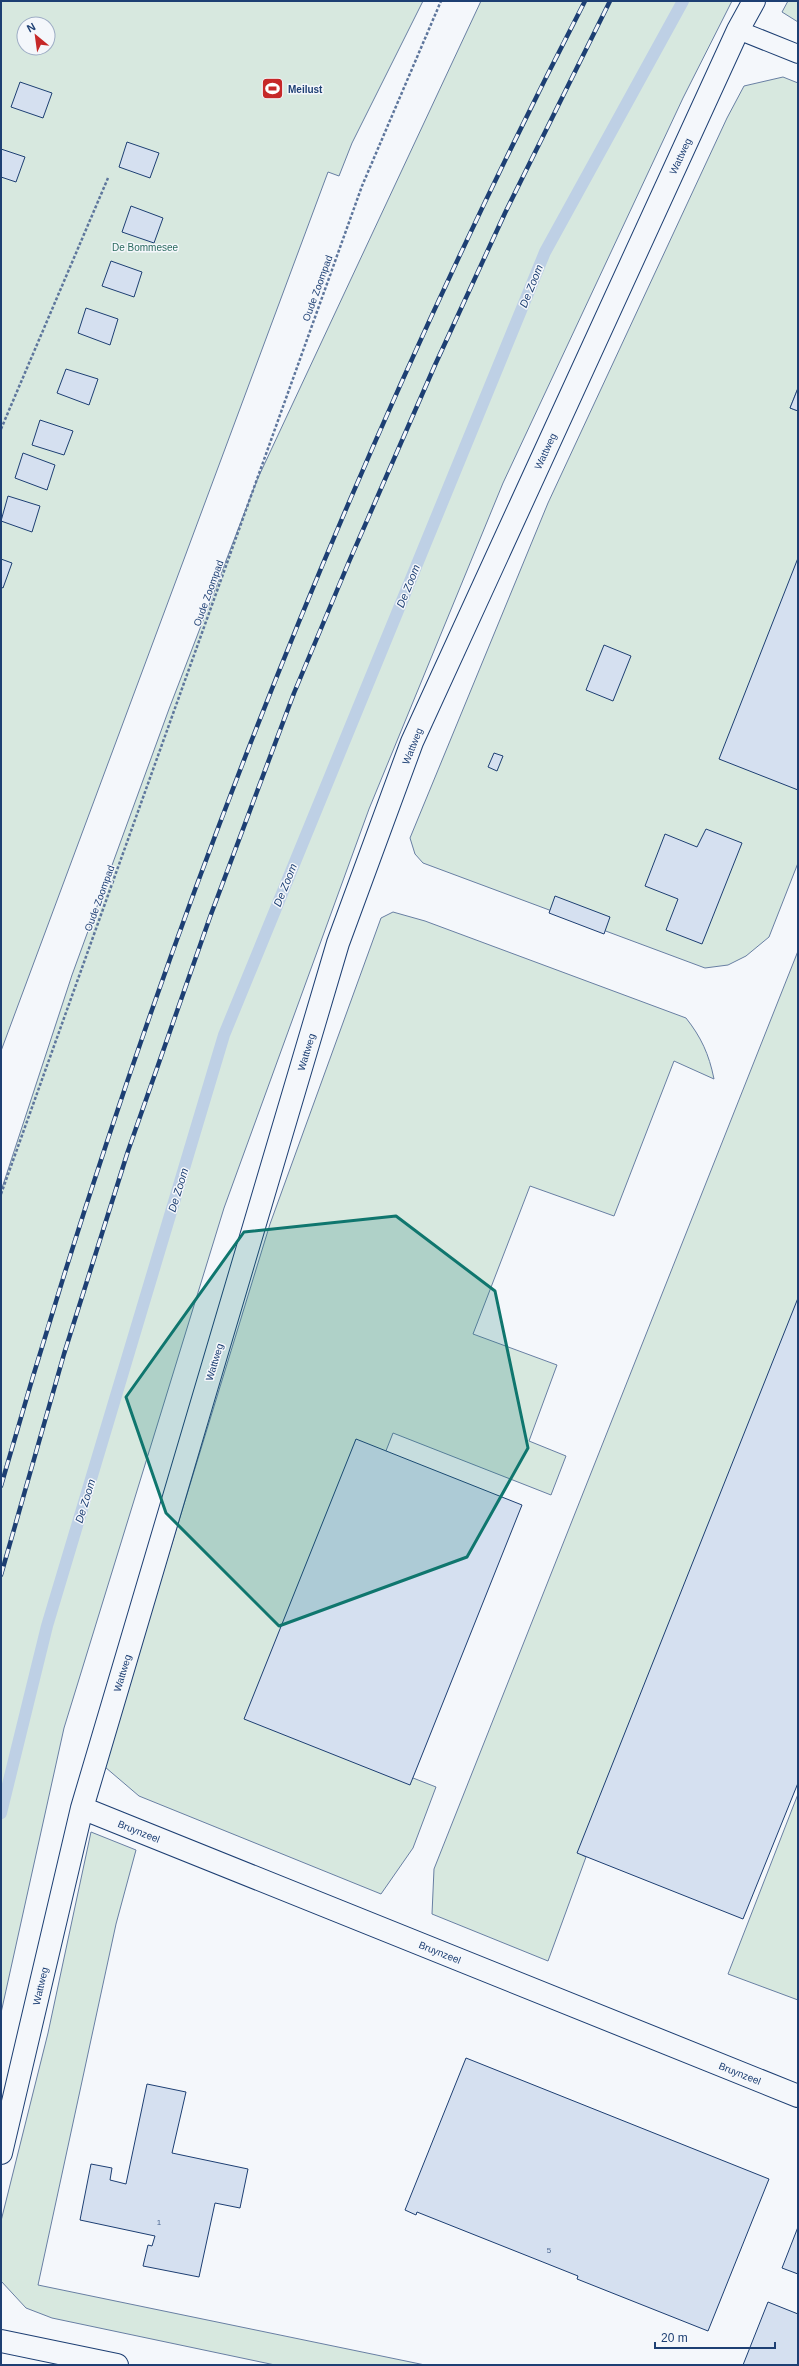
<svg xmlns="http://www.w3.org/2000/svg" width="799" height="2366" viewBox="0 0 799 2366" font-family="Arial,sans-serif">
	<rect width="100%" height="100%" fill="#f4f7fb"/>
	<path fill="#d7e8df" stroke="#687fa3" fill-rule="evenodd" d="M1 1H423L352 143 339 176 328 172 1 1051ZM24 24H48V48H24Z
		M481 1H732L683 98 503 483 369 809 224 1208 64 1728 1 2013V1191L72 975 169 709 257 480Z
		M788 1H798V22L782 12Z
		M783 77 798 83V388L790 408 798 411V863L769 937 746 956 728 965 705 968 423 863 415 854 410 838 548 503 727 118 744 86Z
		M393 912 425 921 686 1018C701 1037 709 1054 714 1079L674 1061 614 1216 530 1186 473 1334 557 1365 529 1441 566 1456 551 1495 393 1433 278 1725 436 1787 413 1848 381 1894 139 1796 105 1767 111 1742 270 1224 381 918Z
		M798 951V1312L582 1855 586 1857 548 1961 432 1914 434 1869Z
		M798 1794V2000L728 1974Z
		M91 1832 136 1850 116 1924 38 2285 425 2365H275L52 2318 26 2308 1 2281V2221L48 2033Z"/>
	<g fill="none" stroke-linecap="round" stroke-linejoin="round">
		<path stroke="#bed0e5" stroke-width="12" d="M1 1813 47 1626 224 1035 545 252 683 1"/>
	</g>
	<path fill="#d5e0f0" stroke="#1d3f73" d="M20 82 52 93 43 118 11 107Z
		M127 142 159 153 150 178 119 167Z
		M1 149 25 157 16 182 1 177Z
		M131 206 163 218 154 243 122 232Z
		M111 261 142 272 134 297 102 286Z
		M86 308 118 319 110 345 78 333Z
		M66 369 98 379 89 405 57 393Z
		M798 388V411L790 408Z
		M40 420 73 431 64 455 32 445Z
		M23 453 55 465 47 490 15 478Z
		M8 496 40 506 32 532 1 521Z
		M798 558V790L719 759Z
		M1 559 12 563 3 588 1 587Z
		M604 645 631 656 613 701 586 690Z
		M494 753 503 756 497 771 488 767Z
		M706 829 742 843 702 944 666 930 678 899 645 886 665 834 697 847Z
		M555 896 610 917 604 934 549 913Z
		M798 1298V1783L743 1919 577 1853Z
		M356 1439 522 1505 410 1785 244 1719Z
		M466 2058 769 2179 708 2331 577 2279 578 2276 417 2212 416 2215 405 2210Z
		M147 2084 186 2092 172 2153 248 2169 240 2208 215 2203 199 2277 143 2266 148 2245 152 2246 155 2236 80 2220 91 2164 112 2168 110 2180 126 2184Z
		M798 2227V2274L782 2268Z
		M768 2302 798 2314V2365H743Z"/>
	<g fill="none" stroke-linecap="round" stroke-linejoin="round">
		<defs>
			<path id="service" d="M738 30 798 54"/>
			<path id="minor" d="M82 1808 798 2096
				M1 2153 82 1808 338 943 412 742 738 30 754 1
				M1 2341 117 2365"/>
		</defs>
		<use href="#service" stroke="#1d3f73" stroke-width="20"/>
		<use href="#minor" stroke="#1d3f73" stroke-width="24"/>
		<path stroke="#5e769c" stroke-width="2.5" stroke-dasharray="3 2" stroke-linecap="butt" d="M1 429 108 178
			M1 1194 362 186 441 1"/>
		<use href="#service" stroke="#f4f7fb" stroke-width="18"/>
		<use href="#minor" stroke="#f4f7fb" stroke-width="22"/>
		<defs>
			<path id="rail" d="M1 1486C147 974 341 474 585 1
				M1 1575 64 1354 128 1151 210 917 294 693 348 564 435 365 505 213 610 1"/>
		</defs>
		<use href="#rail" stroke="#1d3f73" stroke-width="4.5"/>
		<use href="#rail" stroke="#f4f7fb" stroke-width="3" stroke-dasharray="9" stroke-linecap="butt"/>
	</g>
	<path fill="#0f766e" fill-opacity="0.2" stroke="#0f766e" stroke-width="3" stroke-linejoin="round" d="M396 1216 495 1291 528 1448 467 1557 279 1626 166 1513 126 1397 244 1232Z"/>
	<defs>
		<symbol id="stadium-square" viewBox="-11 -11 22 22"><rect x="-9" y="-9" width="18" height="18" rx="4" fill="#c62828" stroke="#f4f7fb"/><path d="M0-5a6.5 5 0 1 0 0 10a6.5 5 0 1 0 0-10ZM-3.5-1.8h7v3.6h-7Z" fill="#fff"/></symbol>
	</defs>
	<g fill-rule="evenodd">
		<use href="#stadium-square" x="260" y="76" width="25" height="25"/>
	</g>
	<g text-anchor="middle" stroke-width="3" stroke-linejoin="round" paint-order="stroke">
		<g font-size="8" fill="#4b6792">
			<text x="159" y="2225">1</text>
			<text x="549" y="2253">5</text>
		</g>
		<g font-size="10" font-weight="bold" fill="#1d3f73" stroke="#f4f7fb" text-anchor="start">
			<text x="288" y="93">Meilust</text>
		</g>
		<g font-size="10" fill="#1d3f73" stroke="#f4f7fb">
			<text transform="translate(680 156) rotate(-65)" y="4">Wattweg</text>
			<text transform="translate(317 288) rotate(-70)" y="4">Oude Zoompad</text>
			<text transform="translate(545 451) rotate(-65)" y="4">Wattweg</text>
			<text transform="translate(208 593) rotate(-70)" y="4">Oude Zoompad</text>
			<text transform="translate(412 746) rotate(-68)" y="4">Wattweg</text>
			<text transform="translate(99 898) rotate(-70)" y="4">Oude Zoompad</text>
			<text transform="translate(306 1052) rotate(-73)" y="4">Wattweg</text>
			<text transform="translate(214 1362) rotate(-73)" y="4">Wattweg</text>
			<text transform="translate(122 1673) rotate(-73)" y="4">Wattweg</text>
			<text transform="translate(139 1831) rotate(22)" y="4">Bruynzeel</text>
			<text transform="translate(440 1952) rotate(22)" y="4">Bruynzeel</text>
			<text transform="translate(40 1986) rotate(-77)" y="4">Wattweg</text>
			<text transform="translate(740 2073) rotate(22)" y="4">Bruynzeel</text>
		</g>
		<g font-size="10" fill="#2c6c60" stroke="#f4f7fb">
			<text x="145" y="251">De Bommesee</text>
		</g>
		<g font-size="11" font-style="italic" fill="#1d3f73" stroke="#f4f7fb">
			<text transform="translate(531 286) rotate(-68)" y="4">De Zoom</text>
			<text transform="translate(408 586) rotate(-68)" y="4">De Zoom</text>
			<text transform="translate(285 885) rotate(-68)" y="4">De Zoom</text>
			<text transform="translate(178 1190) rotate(-73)" y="4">De Zoom</text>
			<text transform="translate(85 1501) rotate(-73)" y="4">De Zoom</text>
		</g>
	</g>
	<rect width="799" height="2366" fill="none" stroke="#1d3f73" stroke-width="4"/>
	<g transform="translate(36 36) rotate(331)"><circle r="19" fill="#f4f7fb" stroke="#9eadc5"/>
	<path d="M0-3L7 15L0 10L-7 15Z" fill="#c62828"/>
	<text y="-6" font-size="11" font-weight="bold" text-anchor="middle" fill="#1d3f73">N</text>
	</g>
	<path d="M655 2342v6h120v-6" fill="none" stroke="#1d3f73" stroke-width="2"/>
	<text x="661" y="2342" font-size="12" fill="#1d3f73" stroke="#f4f7fb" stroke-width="3" paint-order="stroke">20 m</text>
</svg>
